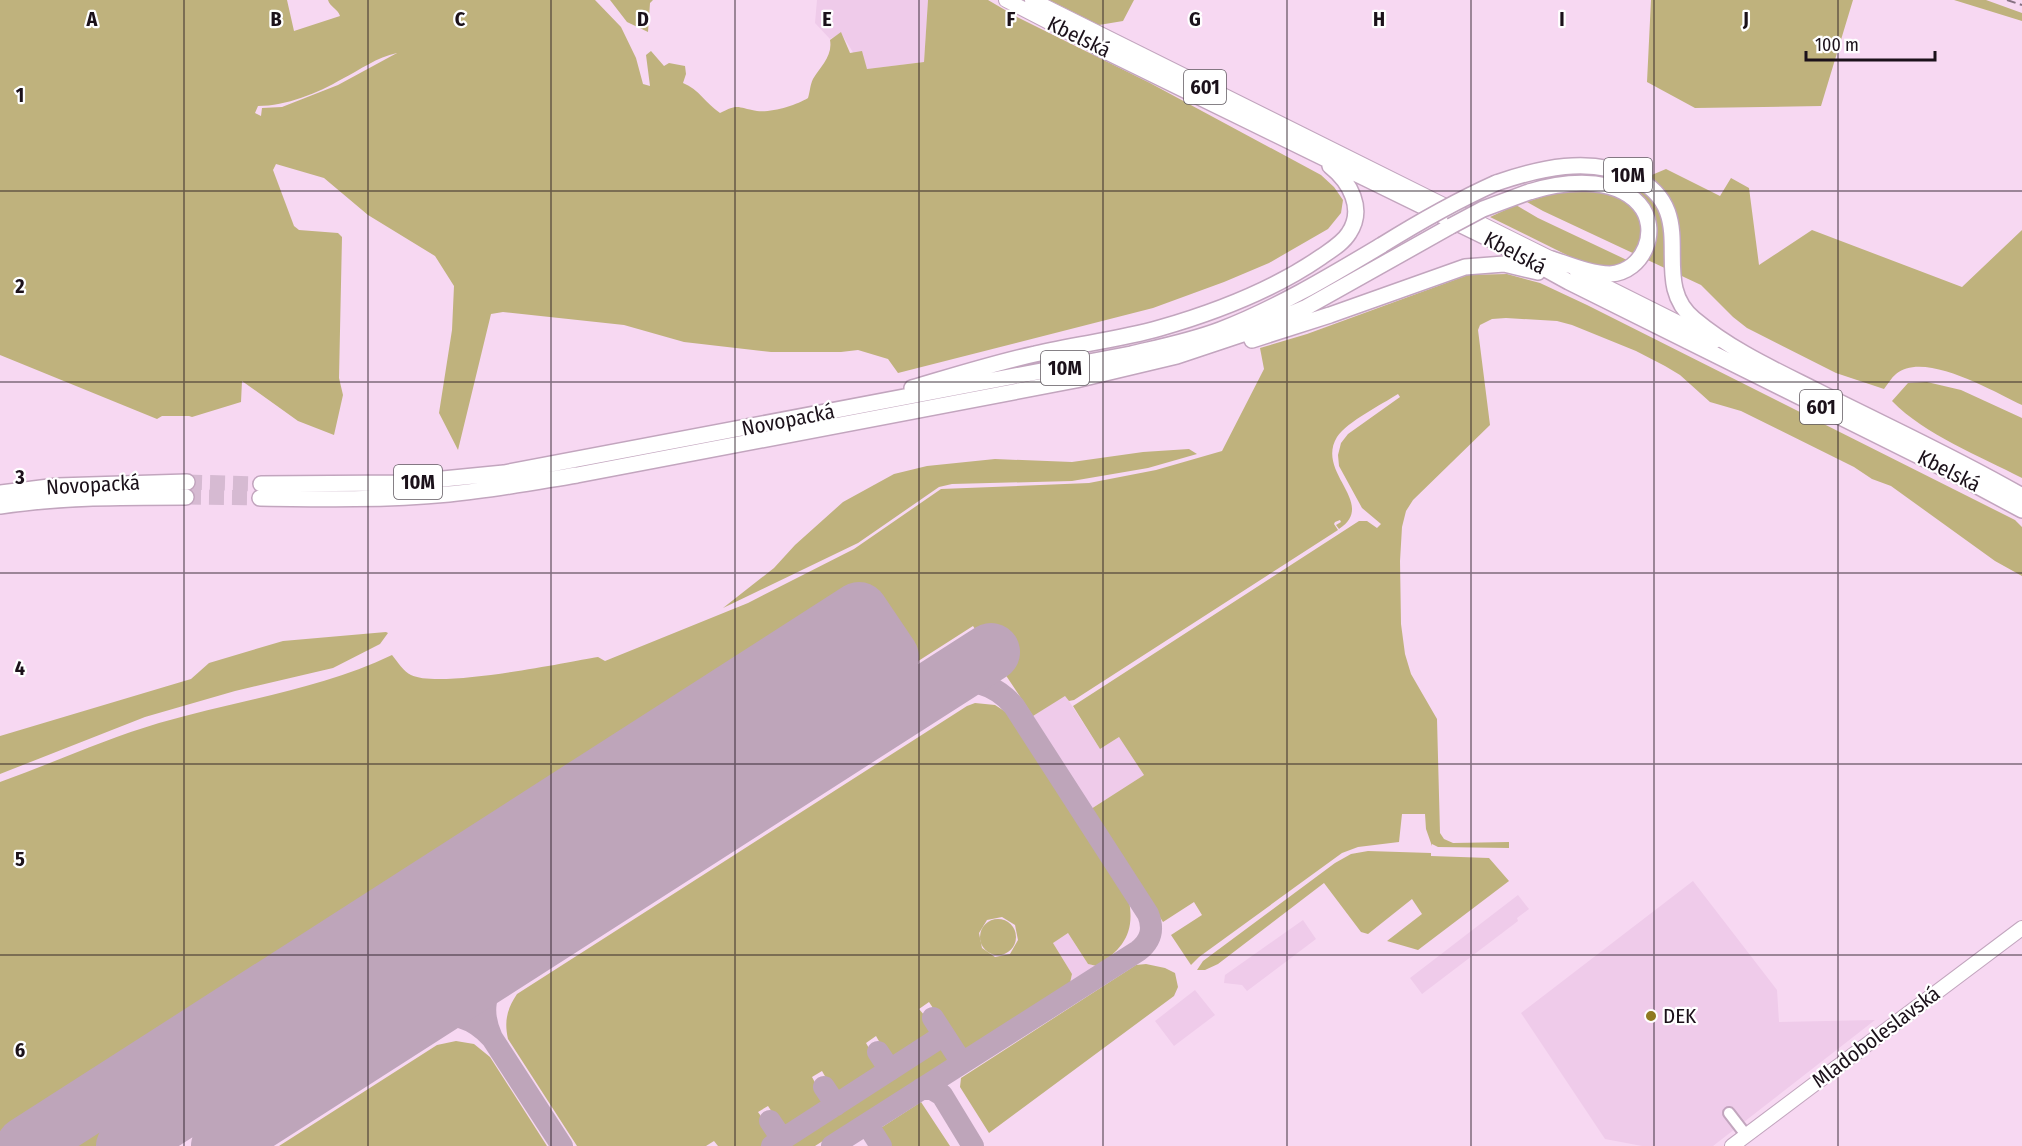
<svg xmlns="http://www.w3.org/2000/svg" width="2022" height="1146" viewBox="0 0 2022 1146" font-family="'Fira Sans Condensed',sans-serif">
	<rect width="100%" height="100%" fill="#f7d8f2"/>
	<path fill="#efcbea" d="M817 0H928L924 62 867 69 854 54 841 33 830 39 815 23Z
		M1065 695 1100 749 1119 737 1144 775 1091 809 1033 716Z
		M1693 881 1777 990 1779 1022 1875 1020 1713 1146H1642L1605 1139 1521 1013Z
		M1518 895 1529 909 1517 918 1518 921 1422 994 1410 978Z
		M1303 920 1316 939 1247 991 1242 985 1224 983 1225 975Z
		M1068 933 1088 964 1097 966 1070 983 1072 974 1053 943Z
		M1195 990 1215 1015 1174 1046 1155 1021Z"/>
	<path fill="#bfb27d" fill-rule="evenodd" d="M0 0H287L294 31 340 16C338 9 330 7 328 0H595L621 27 636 58 643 84 650 86 646 55 651 51 664 66 669 63 685 66 686 74 683 83C699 89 706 104 720 113 740 103 737 108 757 111 771 113 797 105 808 98 810 92 810 85 813 79 820 67 833 56 830 40L841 32 850 53 862 51 867 69 924 62 928 0H988L1017 17 1150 83 1321 175 1334 187 1343 200 1341 213 1328 229 1269 263 1224 282 1153 308 898 373 888 359 858 350 841 352H771L684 342 624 325 503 312 491 314 458 450 439 413 452 330 454 286 435 256 368 215 324 178 276 164 273 170 294 226 299 230 338 233 342 237 339 378 343 395 334 435 298 421 242 381 241 402 192 417 189 416H162L157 419 0 355ZM397 53 338 85 282 107 262 108 261 116 255 113 258 106C286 106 318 93 342 79 360 70 377 57 397 53Z
		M610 0H653L650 3 648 32 627 22Z
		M1049 0H1134L1123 21 1099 25Z
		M1651 0H1853L1821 106 1695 108 1647 82Z
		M1954 0H1986L2022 13V21Z
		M1666 169 1720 196 1731 178 1749 188 1759 265 1812 230 1962 287 2022 230V405C1994 392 1924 350 1896 374 1891 378 1888 384 1884 389L1836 373 1747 328 1733 317 1701 285 1543 211 1527 202C1565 189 1598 182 1633 207L1647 177Z
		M1516 205 1538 218 1629 261 1615 267 1614 265 1601 267 1585 264 1490 217Z
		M1507 274 1540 283 1587 305 2015 520 2022 527V576L1995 561 1891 486 1872 479 1854 467 1741 411 1710 402 1680 375 1665 366 1636 351 1572 325 1557 321 1506 318 1492 319 1480 325 1478 330 1490 425 1413 500 1406 511 1402 527 1400 561 1401 624 1405 654 1411 674 1437 719 1440 833 1444 839 1453 843 1509 842V848L1438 847 1432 844V846L1426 829 1425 814H1402L1399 842 1358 847 1342 853 1199 957 1191 965 1171 935 1202 915 1194 902 1163 922 1091 809 1144 775 1119 737 1100 749 1073 706 1359 521H1367L1377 528 1381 524 1362 508 1339 466 1338 455 1341 443 1348 434 1400 397 1398 394C1381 405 1348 421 1337 437 1315 473 1378 503 1339 529L1336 525 1341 522 1340 520 1335 522 1334 524 1338 530 1074 700 1069 701 1065 696 1033 716 973 626 161 1146H0V782C53 763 105 739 159 723 237 700 319 690 392 655 397 661 404 672 411 675 439 689 562 663 598 657L605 661 748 603 854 549 941 489 1089 483 1156 470 1222 451 1264 369 1260 348 1307 334 1468 275Z
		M1927 382 1961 390 2022 418V478C1980 456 1925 435 1892 401L1908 383Z
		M1189 449 1197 454 1148 468 1072 481 952 484 939 487 858 543 723 608 774 568 795 545 843 502 894 474 927 466 995 459 1072 462 1143 452Z
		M386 632 388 633 380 644 333 668 235 691 145 717 0 774V736L191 679 209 663 283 641Z
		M975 703 995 705 1009 714 1129 901C1135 933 1123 949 1097 966L1088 964 1068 933 1053 943 1072 974 1070 983 960 1053 935 1016 937 1014 929 1002 919 1009 940 1034 930 1038V1040L891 1065 881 1050 883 1048 876 1036 866 1043 873 1055 875 1054 883 1065 881 1067 883 1070 837 1100 827 1085 829 1083 822 1071 812 1077 819 1090 821 1088 831 1104 783 1135 773 1120 776 1118 768 1106 758 1112 777 1139 766 1146H718L714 1141 706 1146H577L508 1039C504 1021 507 1009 517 994L967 706ZM1002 917 1015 925 1018 940 1010 954 995 957 982 948 979 933 987 920Z
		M1368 851 1431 853V856L1489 858 1509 881 1418 950 1387 941 1422 914 1412 899 1368 934 1361 932 1324 883 1218 964 1205 970H1197L1203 961 1335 863 1351 854Z
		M980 937a18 18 0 1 1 36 0a18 18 0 1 1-36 0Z
		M1146 964 1165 968 1175 973 1178 987 1174 996 989 1133 960 1087 961 1078 1136 965Z
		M456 1041 474 1044 490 1057 547 1146H279L437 1045Z
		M937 1044 938 1046 942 1044 946 1048 948 1047 954 1057 815 1146H778Z
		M921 1102 950 1146H885L876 1131Z"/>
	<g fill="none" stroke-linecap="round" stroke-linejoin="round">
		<path stroke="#bea5ba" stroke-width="22" d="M933 1018 944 1035
			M492 1038C463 975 534 947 577 920
			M878 1052 890 1070
			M350 1065C394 1037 445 986 492 1038L562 1146
			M824 1087 836 1105
			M921 1089H932L942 1095 973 1146
			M770 1121 782 1139
			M867 1124 881 1146
			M772 1146 944 1035 962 1063
			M832 1146 1138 951C1151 941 1154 929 1148 914L1014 706C994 683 970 677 941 686L870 732"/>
		<path stroke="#bea5ba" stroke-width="58" d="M25 1146 859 611 890 657 125 1146
			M220 1146 991 652"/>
		<path stroke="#d6bad2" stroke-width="15" stroke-dasharray="15 8" stroke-linecap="butt" d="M187 482 261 484
			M186 497 260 498"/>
		<defs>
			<path id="minor" d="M1729 1113 1746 1135"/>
			<path id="major" d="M1006 0 1097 47
				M1032 0 1560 263
				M1577 272 1715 341
				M1732 1146 2022 928"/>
			<path id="highway" d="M1097 47 1502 245 1569 282 1953 473 2022 510
				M1496 183C1540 168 1589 156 1634 177 1704 212 1646 280 1694 319 1731 350 1773 369 1815 390 1884 425 1955 457 2022 496
				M1529 192C1561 182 1613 175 1639 204 1661 229 1644 272 1610 274 1591 274 1570 265 1552 259
				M1252 340 1330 315 1465 267 1504 264 1538 272
				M912 388C953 376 994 363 1035 354 1076 344 1119 340 1160 328 1216 312 1273 290 1321 257 1331 250 1343 243 1349 233 1365 209 1350 182 1330 166
				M261 484 402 483 504 473 1131 354C1161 347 1191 341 1220 330 1277 308 1330 276 1382 245
				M0 493 57 486 187 482
				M260 498C323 499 386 500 449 494 492 490 534 482 577 475L1076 380 1177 356 1246 333 1305 308 1451 226
				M0 506C61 497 124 497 186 497"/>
		</defs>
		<use href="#minor" stroke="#c2a5be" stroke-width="14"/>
		<use href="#major" stroke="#c2a5be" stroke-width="16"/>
		<use href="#highway" stroke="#c2a5be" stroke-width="18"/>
		<use href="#minor" stroke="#fff" stroke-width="10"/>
		<use href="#major" stroke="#fff" stroke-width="14"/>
		<use href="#highway" stroke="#fff" stroke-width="15"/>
		<path stroke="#867283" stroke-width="2" stroke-dasharray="9 4.5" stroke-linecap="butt" d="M2007 0 2022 5"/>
		<defs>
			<path id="highway-bridge" d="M1451 226 1483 209 1529 192
				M1382 245C1419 222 1456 201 1496 183"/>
		</defs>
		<use href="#highway-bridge" stroke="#c2a5be" stroke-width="18" stroke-linecap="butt"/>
		<use href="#highway-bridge" stroke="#fff" stroke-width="15"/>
	</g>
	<path fill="none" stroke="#1b111a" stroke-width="1.5" stroke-opacity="0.55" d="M184 0V1146M368 0V1146M551 0V1146M735 0V1146M919 0V1146M1103 0V1146M1287 0V1146M1471 0V1146M1654 0V1146M1838 0V1146M0 191H2022M0 382H2022M0 573H2022M0 764H2022M0 955H2022"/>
	<circle fill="#8f7a20" stroke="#fff" stroke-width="2" cx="1651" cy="1016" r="6"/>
	<g text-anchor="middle" stroke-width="4.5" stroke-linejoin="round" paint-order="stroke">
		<g fill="#fff" stroke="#5f585f" stroke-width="1.5">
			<rect x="1184" y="70" width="42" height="34" rx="4.5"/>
			<rect x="1604" y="158" width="48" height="34" rx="4.5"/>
			<rect x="1041" y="351" width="48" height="34" rx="4.5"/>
			<rect x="1800" y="390" width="42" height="34" rx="4.5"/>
			<rect x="394" y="465" width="48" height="34" rx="4.5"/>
		</g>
		<g font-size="20" font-weight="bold" fill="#1b111a">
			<text x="1205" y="94">601</text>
			<text x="1628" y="182">10M</text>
			<text x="1065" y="375">10M</text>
			<text x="1821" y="414">601</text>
			<text x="418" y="489">10M</text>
		</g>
		<g font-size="21" fill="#1b111a" stroke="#fff">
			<text transform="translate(1079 37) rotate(26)" y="7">Kbelská</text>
			<text transform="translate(1515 253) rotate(28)" y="7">Kbelská</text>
			<text transform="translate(788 420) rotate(-11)" y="7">Novopacká</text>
			<text transform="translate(1949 471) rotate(27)" y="7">Kbelská</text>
			<text transform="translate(93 485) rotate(-3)" y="7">Novopacká</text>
			<text transform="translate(1876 1037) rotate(-37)" y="7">Mladoboleslavská</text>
		</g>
		<g font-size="21" fill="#1b111a" stroke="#fff" text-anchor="start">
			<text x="1663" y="1023">DEK</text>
		</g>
	</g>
	<g font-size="20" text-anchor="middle" font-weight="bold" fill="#1b111a" stroke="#fff" stroke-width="4.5" stroke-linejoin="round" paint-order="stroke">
		<text x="92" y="26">A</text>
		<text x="276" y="26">B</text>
		<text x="460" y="26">C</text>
		<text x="643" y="26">D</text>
		<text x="827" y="26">E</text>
		<text x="1011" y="26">F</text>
		<text x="1195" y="26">G</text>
		<text x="1379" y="26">H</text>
		<text x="1562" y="26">I</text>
		<text x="1746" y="26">J</text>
		<text x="20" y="102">1</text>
		<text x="20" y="293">2</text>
		<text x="20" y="484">3</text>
		<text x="20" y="675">4</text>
		<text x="20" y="866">5</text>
		<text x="20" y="1057">6</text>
	</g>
	<path d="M1806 51v9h129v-9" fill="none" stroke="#1b111a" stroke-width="3"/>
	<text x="1815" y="51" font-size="18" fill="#1b111a" stroke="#ffffff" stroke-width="4.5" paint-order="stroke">100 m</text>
</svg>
